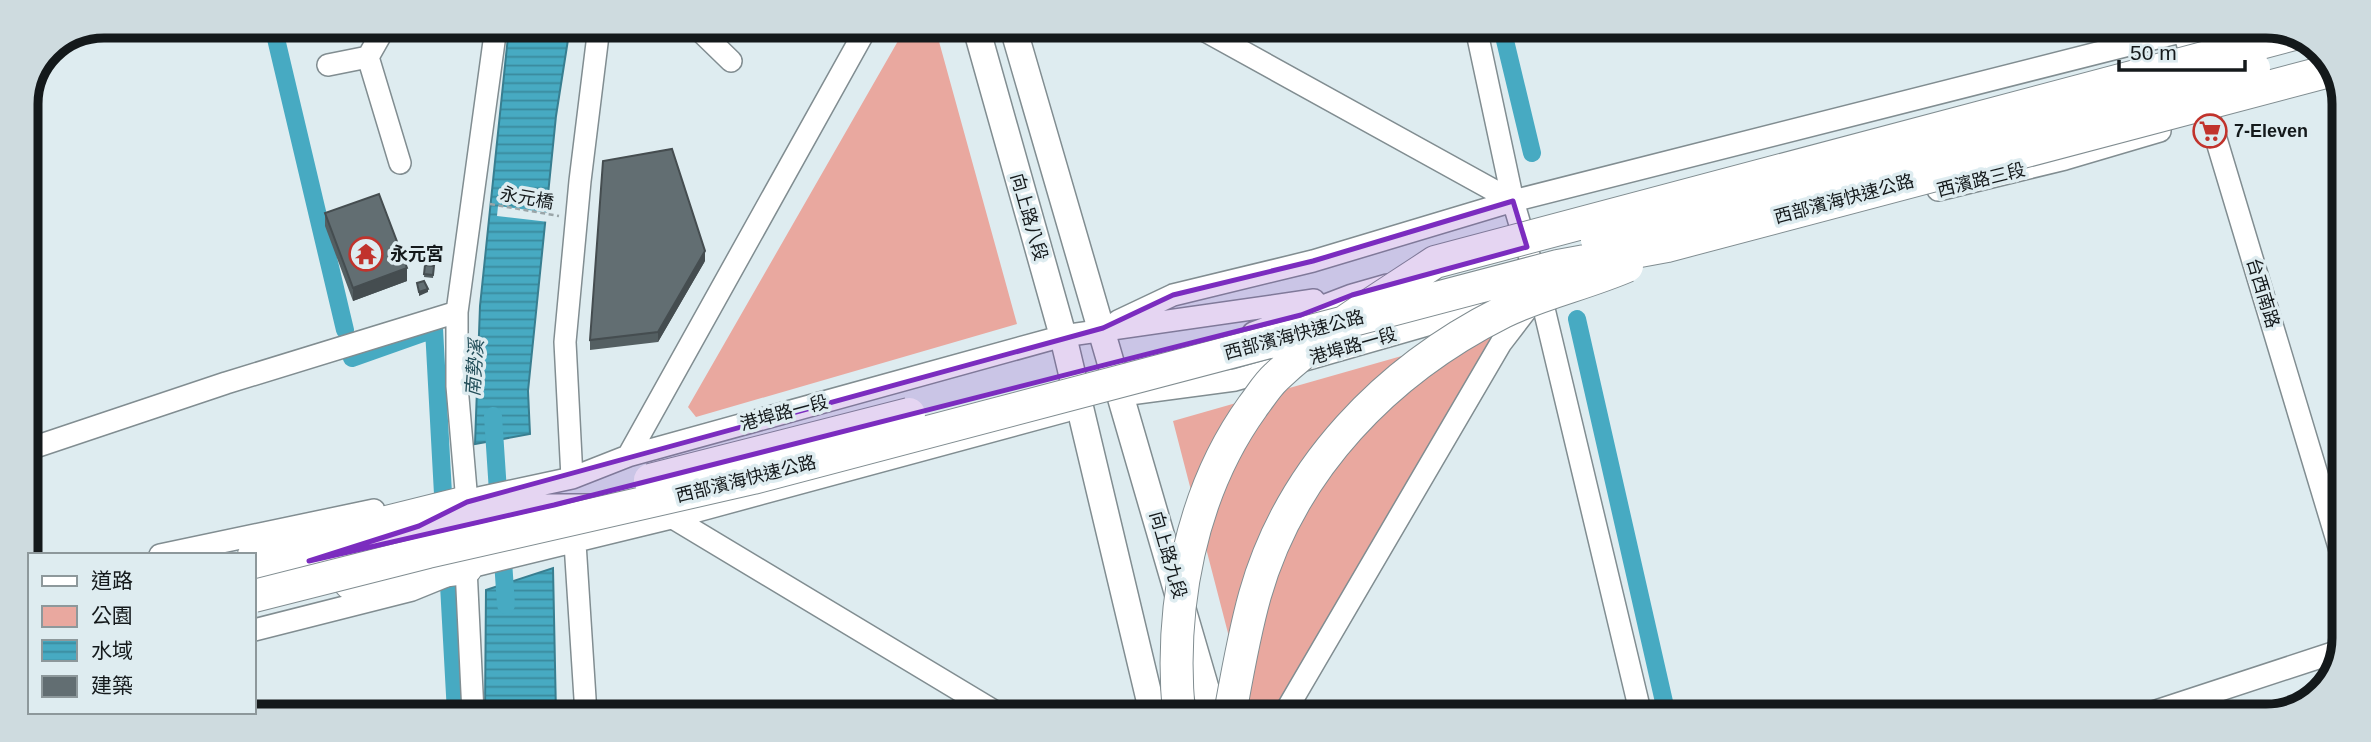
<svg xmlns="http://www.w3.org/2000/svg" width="2371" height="742" viewBox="0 0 2371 742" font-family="Helvetica,'Noto Sans TC',sans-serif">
	<defs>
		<pattern id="water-rules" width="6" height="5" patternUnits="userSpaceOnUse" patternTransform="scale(1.75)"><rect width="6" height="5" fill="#47aac2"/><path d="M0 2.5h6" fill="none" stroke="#3a8a9d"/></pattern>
	</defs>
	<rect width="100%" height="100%" fill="#deecf0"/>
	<path fill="#e9a89f" d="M906 27H935L1017 324 696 417 688 407Z
		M1500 328 1279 714H1249L1173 421Z"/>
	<path fill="url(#water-rules)" stroke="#387e90" stroke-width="2" d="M509 27H570L556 116 528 391 530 434 475 444 480 306Z
		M553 568 556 714 485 713 486 590Z"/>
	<path fill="#deecf0" d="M498 206 550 213 549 222 497 216Z"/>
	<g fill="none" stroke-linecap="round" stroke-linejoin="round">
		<path stroke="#47aac2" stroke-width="18" d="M273 26 345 330
			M1502 28 1532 153
			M1577 319 1667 715
			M352 358 434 329 443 494
			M493 416 499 507
			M502 546 506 605
			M449 585 456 713"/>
		<defs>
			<path id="minor" d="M385 27 368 57 400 163
				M696 27 731 61
				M1200 28 1513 201
				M1476 28 1513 201 1540 292 1641 715
				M2183 29 2342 557
				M328 65 368 57
				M1938 190 2065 159 2160 131
				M1118 321 1173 295 1313 261 1513 201 2192 29
				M1253 333 1352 295 1387 285
				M1122 395 1235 380 1497 305
				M26 450 226 383 457 312
				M628 456 867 27
				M572 478 565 342 580 181 599 27
				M467 502 457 386V312L496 27
				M455 503 572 478 628 456 1063 336 1314 300
				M668 515 999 714
				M575 543 586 714
				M160 555 374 510
				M466 568 473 713
				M254 575 536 505H592
				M26 583 30 582
				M254 630 412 590 466 568 675 517 1066 411
				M1284 714 1501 343 1534 300
				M2141 716 2342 650"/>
			<path id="major" d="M976 27 1063 336 1153 714
				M1013 27 1213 714"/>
			<path id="highway" d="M254 555 467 502
				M350 583 466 568
				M26 612 30 611
				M26 636H30"/>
		</defs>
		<use href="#minor" stroke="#818d91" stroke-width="24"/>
		<use href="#major" stroke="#818d91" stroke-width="29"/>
		<use href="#highway" stroke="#818d91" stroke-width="34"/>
		<path stroke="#9aa5a8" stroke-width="2.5" stroke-dasharray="5 3.5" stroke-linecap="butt" d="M490 204 559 216"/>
		<use href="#minor" stroke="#fff" stroke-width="21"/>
		<use href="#major" stroke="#fff" stroke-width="26"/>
		<use href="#highway" stroke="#fff" stroke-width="32"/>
		<defs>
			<path id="highway-bridge" d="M1597 240 2254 68
				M650 480 909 414
				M254 596 428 552 753 478 1558 266 1667 246 2333 70
				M1179 714C1169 609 1190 493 1253 406 1260 397 1267 385 1276 377 1323 332 1381 298 1435 262L2294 34
				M1230 714C1237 675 1244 634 1255 595 1291 468 1387 370 1503 312 1539 294 1588 283 1627 266"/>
		</defs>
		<use href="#highway-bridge" stroke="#818d91" stroke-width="34" stroke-linecap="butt"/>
		<use href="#highway-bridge" stroke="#fff" stroke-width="32"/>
	</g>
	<path fill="#545f62" d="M325 213 407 281 353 301 325 226Z
		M705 261 658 342 590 350V340Z
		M425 265 434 266 433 278 424 277Z"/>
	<path fill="#454d50" d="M705 251V261L658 342V332Z
		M407 268V281L353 301V288Z
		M428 289V292L419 296V292Z"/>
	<path fill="#626e72" stroke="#454d50" stroke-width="2" d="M672 149 705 251 658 332 590 340 603 161Z
		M379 194 407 268 353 288 325 213Z
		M425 265 434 266 433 275 424 274Z
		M424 281 428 289 419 292 417 283Z"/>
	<path fill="#7b2cbf" fill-opacity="0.2" stroke="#7b2cbf" stroke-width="5" stroke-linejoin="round" d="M1513 201 1527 247 1352 295 1301 315 554 505 309 561 419 526 467 502 1103 328 1173 295 1313 261Z"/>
	<defs>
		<symbol id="supermarket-ring" viewBox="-11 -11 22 22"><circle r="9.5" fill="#deecf0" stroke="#c1332c" stroke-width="1.5"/><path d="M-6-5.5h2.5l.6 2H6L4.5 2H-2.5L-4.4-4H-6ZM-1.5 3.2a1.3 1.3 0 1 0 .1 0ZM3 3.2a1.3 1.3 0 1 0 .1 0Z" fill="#c1332c"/></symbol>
		<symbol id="temple-ring" viewBox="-11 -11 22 22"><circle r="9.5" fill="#deecf0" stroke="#c1332c" stroke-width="1.5"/><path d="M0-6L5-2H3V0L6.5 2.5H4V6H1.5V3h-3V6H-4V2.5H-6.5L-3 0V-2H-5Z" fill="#c1332c"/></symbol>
	</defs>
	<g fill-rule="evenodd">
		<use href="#supermarket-ring" x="2191" y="112" width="38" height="38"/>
		<use href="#temple-ring" x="347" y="235" width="38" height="38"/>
	</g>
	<g text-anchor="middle" stroke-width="7" stroke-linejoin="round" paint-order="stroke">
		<g font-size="18" font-weight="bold" fill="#14191b" stroke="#deecf0" text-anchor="start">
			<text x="2234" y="137">7-Eleven</text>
			<text x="390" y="260">永元宮</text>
		</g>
		<g font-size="18" fill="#14191b" stroke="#deecf0">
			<text transform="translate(1981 180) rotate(-14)" y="6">西濱路三段</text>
			<text transform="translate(527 198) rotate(10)" y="6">永元橋</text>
			<text transform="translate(1844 199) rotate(-15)" y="6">西部濱海快速公路</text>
			<text transform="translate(1029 217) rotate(74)" y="6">向上路八段</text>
			<text transform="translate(2263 293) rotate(73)" y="6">台西南路</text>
			<text transform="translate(1294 335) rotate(-15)" y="6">西部濱海快速公路</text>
			<text transform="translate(1353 346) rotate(-16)" y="6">港埠路一段</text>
			<text transform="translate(784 413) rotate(-15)" y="6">港埠路一段</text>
			<text transform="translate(746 479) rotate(-14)" y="6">西部濱海快速公路</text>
			<text transform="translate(1168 555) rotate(74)" y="6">向上路九段</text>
		</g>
		<g font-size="19" font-style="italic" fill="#234e59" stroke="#deecf0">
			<text transform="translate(474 368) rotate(-86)" y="7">南勢溪</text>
		</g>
	</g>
	<path d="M0 0H2371V742H0ZM104 38H2266A66 66 0 0 1 2332 104V638A66 66 0 0 1 2266 704H104A66 66 0 0 1 38 638V104A66 66 0 0 1 104 38Z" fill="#cedbdf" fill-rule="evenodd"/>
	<path fill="none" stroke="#14191b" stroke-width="9" d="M104 38H2266A66 66 0 0 1 2332 104V638A66 66 0 0 1 2266 704H104A66 66 0 0 1 38 638V104A66 66 0 0 1 104 38Z"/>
	<rect x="28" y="553" width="228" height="161" fill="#deecf0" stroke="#8d989b" stroke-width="2"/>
	<rect x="42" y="576" width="35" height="10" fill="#ffffff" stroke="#8d989b" stroke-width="2"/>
	<text x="91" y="588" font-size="21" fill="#14191b">道路</text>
	<rect x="42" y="606" width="35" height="21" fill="#e9a89f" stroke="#8d989b" stroke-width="2"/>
	<text x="91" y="623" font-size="21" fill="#14191b">公園</text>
	<rect x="42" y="640" width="35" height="21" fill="url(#water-rules)" stroke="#8d989b" stroke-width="2"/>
	<text x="91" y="658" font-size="21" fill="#14191b">水域</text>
	<rect x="42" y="676" width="35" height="21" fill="#626e72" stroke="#8d989b" stroke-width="2"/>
	<text x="91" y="693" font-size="21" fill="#14191b">建築</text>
	<path d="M2119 60v10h126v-10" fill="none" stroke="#14191b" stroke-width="3.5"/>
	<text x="2130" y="60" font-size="21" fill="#14191b" stroke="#deecf0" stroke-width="5" paint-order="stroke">50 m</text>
</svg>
